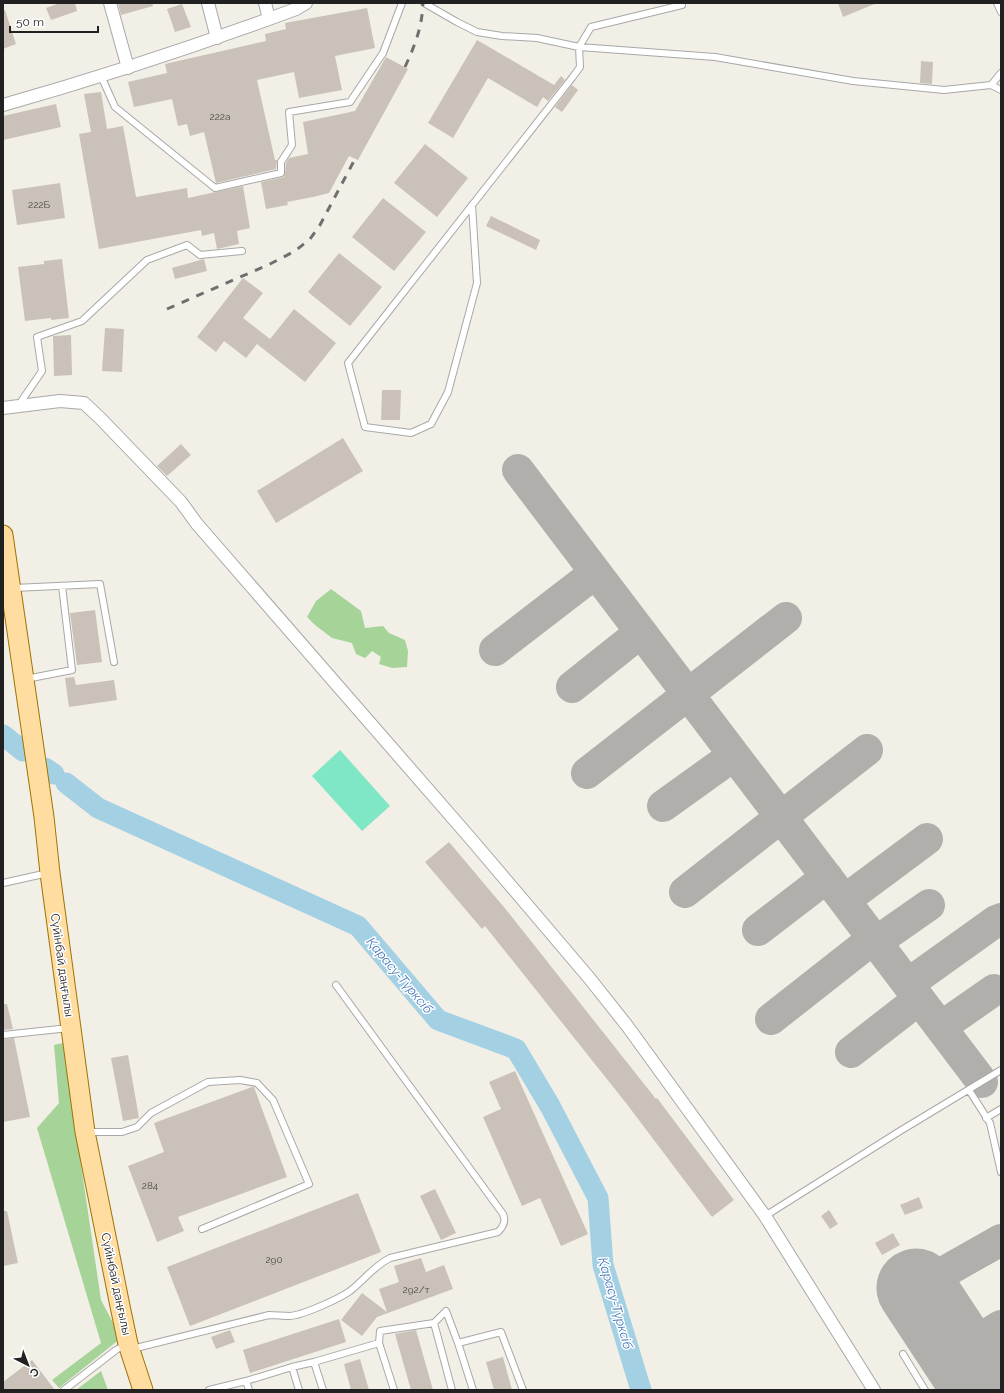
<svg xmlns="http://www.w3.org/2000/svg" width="1004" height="1393" viewBox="0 0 1004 1393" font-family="Raleway,sans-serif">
	<rect width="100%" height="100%" fill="#f2efe7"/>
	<path fill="#a6d498" d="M331 589 361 611 365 628 383 626 389 633 405 640 408 651 407 667 392 668 379 664 381 657 372 651 365 658 356 654 352 643 332 638 315 625 307 617 316 601Z
		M63 1043 101 1300 121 1338 59 1388 52 1380 101 1343 37 1128 59 1103 54 1045Z
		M101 1371 108 1390H76Z"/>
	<path fill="#7fe6c6" d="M340 750 390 806 362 831 312 776Z"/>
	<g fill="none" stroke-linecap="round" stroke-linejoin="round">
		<path stroke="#a4d0e3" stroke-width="21" d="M3 735 23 751
			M45 768 54 774
			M66 783 98 808 358 926 438 1020 516 1049 550 1106 598 1198 603 1265 641 1390"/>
		<path stroke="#b0afab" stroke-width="32" d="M518 470 982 1082
			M495 650 582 583 597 574
			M572 687 641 632
			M587 773 786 618
			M663 806 734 755
			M685 892 867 750
			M845 900 927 839
			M758 930 827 877
			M876 942 929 905
			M908 984 996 921 1001 919
			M771 1019 874 938
			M941 1027 994 990
			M851 1052 919 999
			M916 1288 1001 1240
			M958 1352 1001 1326"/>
		<path stroke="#b0afab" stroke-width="79" d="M916 1288 983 1390"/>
	</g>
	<path fill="#cac2b9" d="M60 3H75L77 11 51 20 46 8Z
		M118 3H152L153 6 121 15Z
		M838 3H877L843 17Z
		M182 4 191 27 175 32 167 9Z
		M367 8 375 48 335 56 342 90 299 98 294 72 257 80 275 160H277L276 169 216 183 204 132 190 136 187 124 178 126 172 99 134 107 128 82 167 73 165 64 266 41 265 34 286 29 285 23Z
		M5 10 16 44 3 49V11Z
		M477 40 554 85 561 76 565 80 548 101 543 97 537 107 488 78 453 138 428 123Z
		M386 57 408 69 358 160 349 156 329 193 313 197 287 202 288 205 266 209 261 182 284 177 285 173 286 163 289 158 308 154 303 122 355 111Z
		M921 61 933 62 932 84 920 83Z
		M572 85 578 90 562 112 555 107Z
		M101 92 107 129 123 126 136 197 187 188 188 198 243 186 250 228 237 231 239 244 217 249 214 233 202 236 201 230 99 249 79 134 91 132 84 94Z
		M56 104 61 127 3 140V116Z
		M425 144 468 178 437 217 394 183Z
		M60 183 65 218 17 225 12 190Z
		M383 198 426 232 394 271 352 237Z
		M491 216 540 240 536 250 486 226Z
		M339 253 382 287 350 326 308 292Z
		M62 259 69 318 51 320V318L25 321 18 267 44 264V261Z
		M204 259 207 271 175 279 172 268Z
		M243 278 263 293 243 318 270 339 294 309 336 343 305 382 257 344 246 358 224 341 216 352 197 337Z
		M105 328 124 329 122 372 102 371Z
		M71 335 72 375 54 376 53 336Z
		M382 390H401L400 420H381Z
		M343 438 363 471 276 523 257 491Z
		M181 444 191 455 167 476 157 466Z
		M95 610 102 662 77 665 70 613Z
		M74 677 76 685 114 680 117 700 69 707 65 678Z
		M449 842 508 912 656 1099 657 1098 734 1200 712 1217 626 1103 485 926 482 929 425 862Z
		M3 1004H7L13 1029 3 1030Z
		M14 1038 30 1117 3 1122V1039Z
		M128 1055 139 1118 123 1121 111 1058Z
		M515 1071 588 1234 561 1246 540 1198 522 1206 483 1117 501 1109 489 1082Z
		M252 1087H254L287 1177 178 1217 184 1231 157 1242 128 1166 164 1152 154 1123Z
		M435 1189 456 1233 441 1240 420 1196Z
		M358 1193 381 1252 190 1326 167 1267Z
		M919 1197 923 1208 905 1215 900 1205Z
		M829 1210 838 1224 830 1229 821 1216Z
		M3 1211H7L18 1263 3 1266Z
		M893 1233 900 1245 882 1255 875 1243Z
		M421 1258 426 1272 444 1265 453 1289 377 1317 362 1336 341 1320 362 1293 387 1312 379 1289 399 1282 394 1266Z
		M339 1319 346 1342 250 1373 243 1350Z
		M230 1330 235 1342 216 1349 211 1337Z
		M416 1330 433 1390H411L395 1334Z
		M503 1357 512 1390H494L486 1362Z
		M360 1359 369 1390H351L344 1364Z
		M32 1360 55 1390H3V1382Z"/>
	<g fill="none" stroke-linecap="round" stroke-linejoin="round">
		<defs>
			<path id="lane" d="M424 3 457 22 477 32 502 36 537 38 579 47 591 27 682 5 681 3
				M997 3 1001 12
				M101 76 115 107 215 188 281 173V162L292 145 289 112 350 102 383 53 402 3
				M991 85 1001 90
				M472 205 477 283 448 392 431 424 411 433 365 427 348 363 572 78 580 67 579 47 715 57 853 81 944 90 991 85 1001 73
				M18 406 42 371 37 337 82 321 147 260 187 245 200 255 242 251
				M14 588 100 584 114 662
				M26 679 72 670 62 586
				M3 883 48 873
				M3 1035 69 1028
				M969 1090 990 1123 1001 1172
				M986 1118 1001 1109
				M88 1132H122L137 1127 151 1113 208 1082 240 1080 257 1083 273 1100 309 1184 202 1229
				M765 1216 900 1131 1001 1070
				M434 1323 452 1390
				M379 1343 394 1390
				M458 1343 473 1390
				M132 1349 269 1315C276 1315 283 1316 290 1316 303 1315 339 1299 350 1291 364 1280 374 1266 390 1258L498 1232C504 1226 506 1221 503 1214L336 985
				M903 1354 925 1390
				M314 1362 323 1390
				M292 1367 299 1390
				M246 1381 249 1390
				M64 1390 116 1350 125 1345
				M209 1390 246 1381 292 1367 314 1362 379 1343 380 1331 434 1323 446 1311 458 1343 501 1332 523 1390"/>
			<path id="street" d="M110 3 128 68
				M208 3 217 38
				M265 3 269 19
				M3 105C102 77 199 45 296 9L306 3
				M3 408 60 401 84 403 100 418 181 502 197 524 471 839 590 979 628 1027 765 1216 874 1390"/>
			<path id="primary" d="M3 535 44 817 50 873 85 1132 120 1306 128 1344 143 1390"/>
		</defs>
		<use href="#lane" stroke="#a8a8a8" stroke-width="8"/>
		<use href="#street" stroke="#a8a8a8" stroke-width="14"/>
		<use href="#primary" stroke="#9e7400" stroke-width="21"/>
		<use href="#lane" stroke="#fff" stroke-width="6"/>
		<use href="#street" stroke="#fff" stroke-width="12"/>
		<use href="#primary" stroke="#ffdc9f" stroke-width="19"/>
		<path stroke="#6f6f6f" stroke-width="3" stroke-dasharray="8 8" stroke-linecap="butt" d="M405 67C415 45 422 28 423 3
			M167 309 270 264 295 251 310 239 320 225 355 159"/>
	</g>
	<g text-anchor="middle" stroke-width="3" stroke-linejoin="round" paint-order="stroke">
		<g font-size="10" fill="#4b4947">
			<text x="220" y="120">222а</text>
			<text x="39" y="208">222Б</text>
			<text x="150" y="1189">284</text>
			<text x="274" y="1263">290</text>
			<text x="416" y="1293">292/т</text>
		</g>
		<g font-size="12" fill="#212121" stroke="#fff">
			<text transform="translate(62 965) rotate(82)" y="4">Сүйінбай даңғылы</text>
			<text transform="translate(116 1284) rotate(78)" y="4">Сүйінбай даңғылы</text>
		</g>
		<g font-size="13" font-style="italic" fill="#4477ba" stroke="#fff">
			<text transform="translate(400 975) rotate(50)" y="5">Қарасу-Түрксіб</text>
			<text transform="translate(616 1303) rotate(74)" y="5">Қарасу-Түрксіб</text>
		</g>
	</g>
	<rect width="1004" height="1393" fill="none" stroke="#212121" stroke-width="8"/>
	<g transform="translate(28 1365) rotate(138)" stroke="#ffffff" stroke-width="3" paint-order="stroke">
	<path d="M0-3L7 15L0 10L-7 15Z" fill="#212121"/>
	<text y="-6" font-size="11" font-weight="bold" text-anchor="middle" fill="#212121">С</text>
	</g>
	<path d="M10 26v6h88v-6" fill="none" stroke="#212121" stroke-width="2"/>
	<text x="16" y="26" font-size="12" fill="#212121" stroke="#ffffff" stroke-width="3" paint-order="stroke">50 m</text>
</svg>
